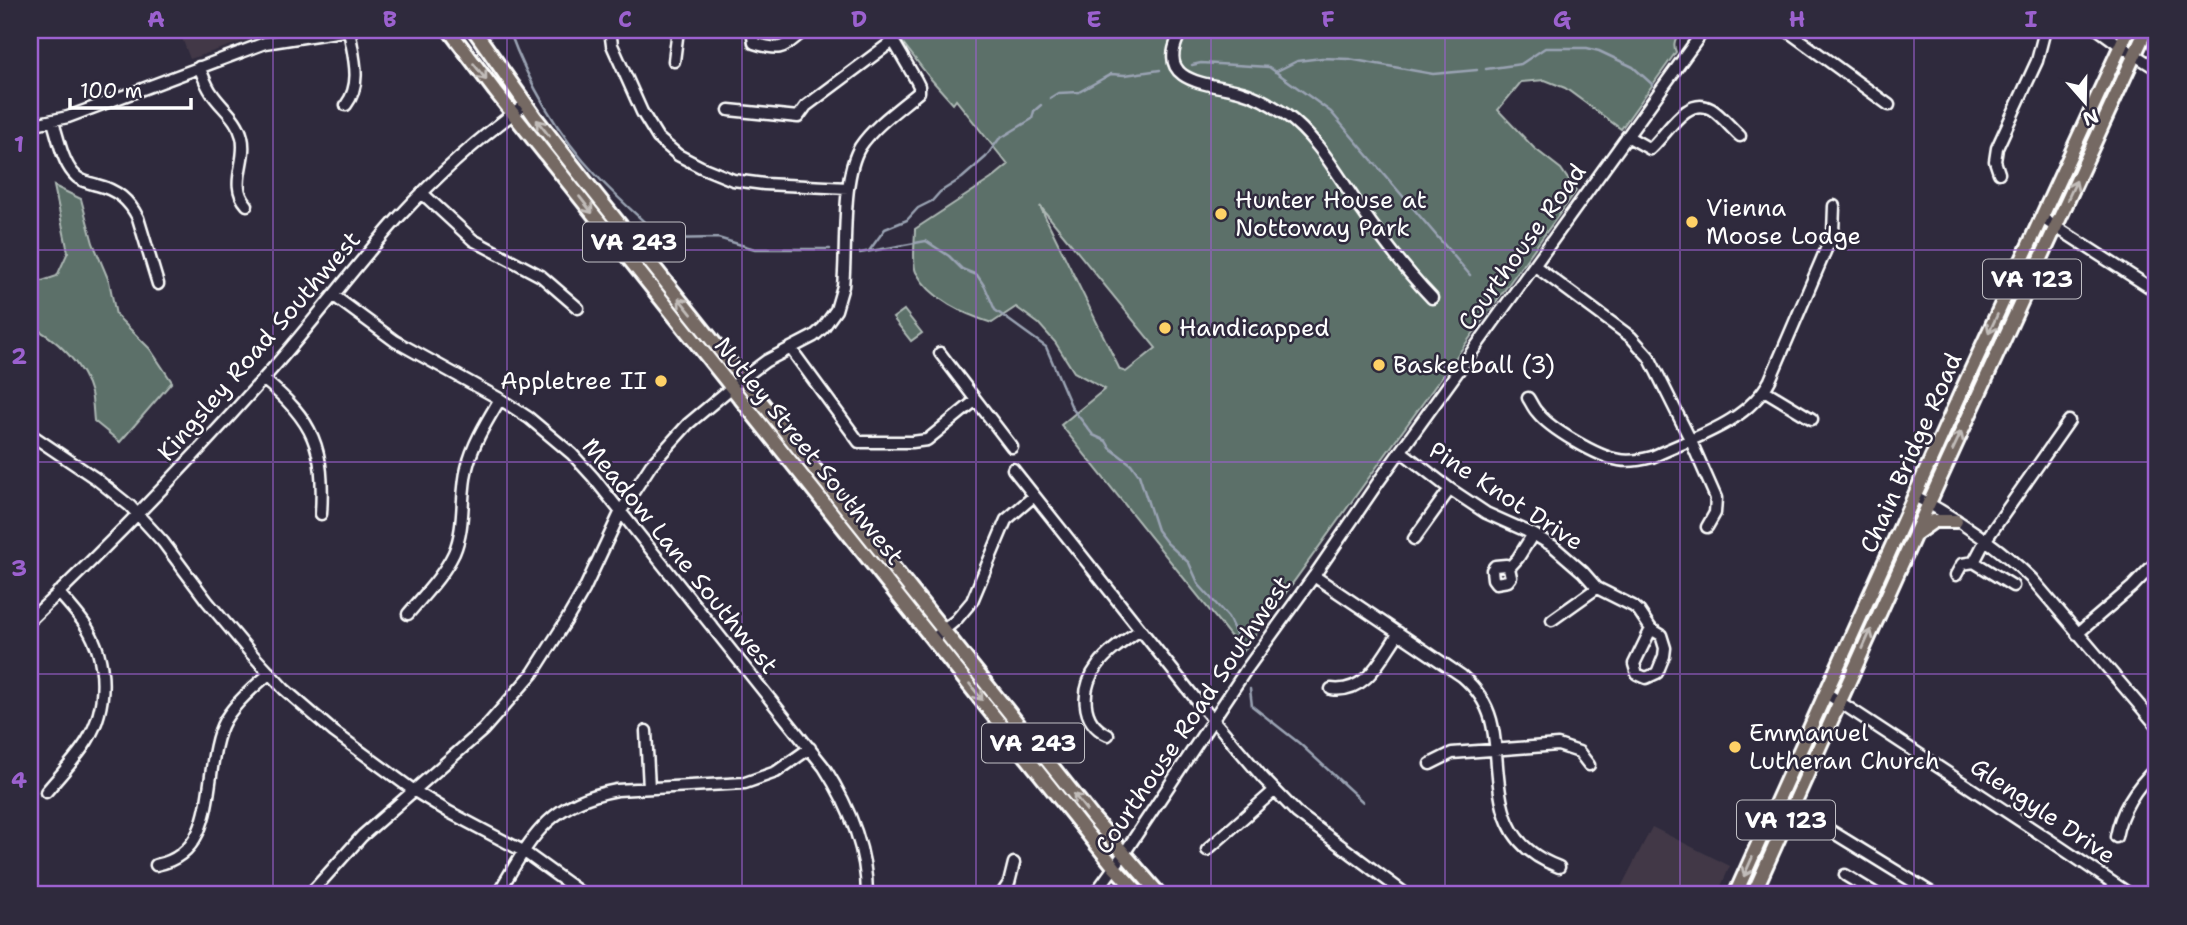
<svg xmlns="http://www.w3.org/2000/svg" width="2187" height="925" viewBox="0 0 2187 925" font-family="'Shantell Sans',sans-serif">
	<rect width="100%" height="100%" fill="#2f2a3d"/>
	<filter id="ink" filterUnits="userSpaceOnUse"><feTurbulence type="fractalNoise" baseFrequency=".0143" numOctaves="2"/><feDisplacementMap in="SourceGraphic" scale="14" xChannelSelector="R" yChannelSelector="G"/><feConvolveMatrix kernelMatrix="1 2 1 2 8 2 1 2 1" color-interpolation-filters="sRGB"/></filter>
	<g filter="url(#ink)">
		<path fill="#423947" d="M179 30H285L253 38 190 59Z
			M1652 827 1730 866 1717 895H1617Z"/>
		<path fill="#5b7069" stroke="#adb8b4" stroke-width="2" fill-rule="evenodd" d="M893 30H1681C1676 38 1672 43 1676 52L1621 129 1565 88 1545 80 1521 82 1498 110 1534 148 1561 169 1576 191 1243 652 1061 425 1105 389 1074 372 1055 342 1039 324 1016 307 992 323C964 314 931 300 916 272 912 264 915 239 915 229L991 179 1008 165 956 100 953 104 930 78ZM1040 206 1156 348 1126 372 1120 370Z
			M54 186 81 199 93 243 109 281 116 315 150 349 172 382 120 442 94 421C93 412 93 402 91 393 84 366 56 337 30 326V285L57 276 68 252Z
			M904 310 922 333 911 341 893 318Z"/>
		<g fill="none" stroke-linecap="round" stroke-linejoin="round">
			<path stroke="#9aa3b3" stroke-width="2.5" d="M509 30C528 82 558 135 597 176 617 198 641 218 662 239L718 238 755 249H830
				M1192 65 1201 63 1269 67 1331 112 1470 275
				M1486 69 1521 64 1545 48H1587L1599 51 1633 67 1653 85
				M1275 72 1297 61 1322 58 1349 59 1433 74 1477 70
				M1050 98 1058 93 1079 92 1111 74 1125 75 1160 70
				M869 251 885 229 907 220 918 208 932 201 940 192 962 178 986 157 999 139 1032 119 1034 111 1041 105
				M860 253 926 241 949 256 962 269 977 275 985 287 995 310 1046 347 1072 408 1093 435 1106 441 1110 448 1131 464 1139 475 1157 530 1167 543 1189 563 1199 585 1228 617 1242 647
				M1250 689 1252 706 1299 743 1363 802"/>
			<defs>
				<path id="minor" d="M610 30 612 45 642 112 658 138 678 155 701 167 733 180 764 184 848 188
					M752 30 754 43C783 52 782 48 805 30
					M1786 30 1889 105
					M2099 30 2121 46 2157 69
					M1178 38C1156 86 1215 83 1242 92 1257 96 1272 105 1285 114 1317 137 1337 174 1359 206 1381 238 1405 270 1432 298
					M674 61 678 30
					M199 67C203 75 206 85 211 92 221 108 237 117 242 137 248 161 228 184 247 205
					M346 105C363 83 353 55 349 30
					M729 110 798 117 806 106 893 41
					M53 122C58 137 62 160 73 173 79 181 87 182 97 185 117 190 129 200 138 218L158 284
					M30 125 68 117 265 43 349 30
					M1627 136 1650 149C1666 136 1686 95 1711 109 1721 115 1731 128 1740 136
					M1999 173 1995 161 1997 148 2037 61 2045 30
					M422 193 473 240 541 276 578 308
					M2042 218 2157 292
					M1535 266 1631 337 1649 357 1690 439 1716 498 1715 513 1707 527
					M334 296 395 341 500 399 529 418 572 454 593 477 824 767C849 806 867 849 867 895
					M791 349 859 442H912L927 440 976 400
					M940 353 1012 447
					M263 379C314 420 325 449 321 514
					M1764 390 1812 419
					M1528 398C1531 402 1533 408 1537 412 1550 429 1598 457 1619 460 1630 462 1641 460 1652 457 1694 437 1747 423 1770 380L1833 233 1834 206
					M30 434 95 478 130 506 163 542 207 601 249 651 284 689 334 732 413 790 449 812 523 851 584 895
					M1402 452 1450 489 1486 513 1533 534 1553 546 1583 572 1597 588 1633 606 1639 611 1651 629 1661 635 1665 648 1664 656 1657 673 1646 678 1637 674 1634 664 1651 629
					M1013 469 1198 702 1263 778 1297 813 1403 892
					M1915 496C1956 518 1998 546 2032 579L2157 726
					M1414 539 1450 489
					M1974 562 2013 586
					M1509 568 1506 565 1495 566 1492 570 1493 579 1496 583 1508 581 1511 577 1509 568 1518 558 1533 534
					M1956 575 1962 564 1974 562 1985 541 2069 421
					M1314 576 1462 676C1476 688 1486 702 1491 720 1494 731 1495 742 1496 753 1500 805 1502 846 1559 867
					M408 614C424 595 443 576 454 553 466 525 460 496 467 468 473 443 487 421 500 399
					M30 620C115 540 196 455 273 368 316 319 355 266 399 217 437 176 480 137 525 105
					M1552 620 1597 588
					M2077 634 2132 587 2157 561
					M933 639 956 620 972 601 1006 520 1034 496
					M1331 689C1367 694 1381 658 1399 633
					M1826 693 2054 843 2131 895
					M646 731 649 788
					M1108 735C1079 722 1081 687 1098 665 1108 651 1126 640 1140 630
					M1430 764 1452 753 1558 745 1579 752 1589 765
					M46 792C60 775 76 759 87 741 108 707 108 660 86 626 78 614 68 603 58 592
					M1792 807 1935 895
					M2116 837C2121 809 2137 786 2157 767
					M1207 850 1275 790
					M156 865C224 852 200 764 225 720 236 702 255 686 270 673
					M1845 875 1878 895
					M309 895 362 836 483 730 533 673 566 621 584 590 621 511 651 465 688 424 743 378 766 361 814 336 823 328 836 310 843 286C847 249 841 178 860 147 874 126 900 108 919 92V86L916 80 895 44 884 30
					M497 895C531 839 546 803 617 790L745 783 776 772 810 748
					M1001 895 1009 883 1014 863
					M1094 895 1123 855 1246 670 1314 576 1379 481 1704 30"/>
				<path id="major" d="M449 30 495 91 1115 868 1140 895
					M474 30 535 117 582 177 1094 819 1160 895
					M1917 533 1934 521H1956
					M1735 895 1963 388 2128 30
					M1753 895 1938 483 2146 30"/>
			</defs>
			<use href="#minor" stroke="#fff" stroke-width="15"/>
			<use href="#major" stroke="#fff" stroke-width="18"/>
			<use href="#minor" stroke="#2f2a3d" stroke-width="10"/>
			<use href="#major" stroke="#756964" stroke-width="12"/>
		</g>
		<defs><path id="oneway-shaft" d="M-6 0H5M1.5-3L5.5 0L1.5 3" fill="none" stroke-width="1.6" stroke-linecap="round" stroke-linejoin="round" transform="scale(1.75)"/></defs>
		<g stroke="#c1bcb9">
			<use href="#oneway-shaft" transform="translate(480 72) rotate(52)"/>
			<use href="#oneway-shaft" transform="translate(543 128) rotate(-128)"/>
			<use href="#oneway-shaft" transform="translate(2072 190) rotate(-65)"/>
			<use href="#oneway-shaft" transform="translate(586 205) rotate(52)"/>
			<use href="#oneway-shaft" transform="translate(685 306) rotate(-129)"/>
			<use href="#oneway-shaft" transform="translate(1993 324) rotate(115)"/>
			<use href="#oneway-shaft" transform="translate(1957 441) rotate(-65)"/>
			<use href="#oneway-shaft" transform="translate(1867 639) rotate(-66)"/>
			<use href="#oneway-shaft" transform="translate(976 692) rotate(52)"/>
			<use href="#oneway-shaft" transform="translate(1080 802) rotate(-128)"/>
			<use href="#oneway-shaft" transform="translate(1748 867) rotate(114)"/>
		</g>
	</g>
	<path fill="none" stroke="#9c61cf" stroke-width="2" stroke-opacity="0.55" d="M273 30V895M507 30V895M742 30V895M976 30V895M1211 30V895M1445 30V895M1680 30V895M1914 30V895M30 250H2157M30 462H2157M30 674H2157"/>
	<g fill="#ffd166" stroke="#2f2a3d" stroke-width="2.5">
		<circle cx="1221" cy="214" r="7"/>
		<circle cx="1692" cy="222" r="7"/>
		<circle cx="1165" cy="328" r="7"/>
		<circle cx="1379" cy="365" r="7"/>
		<circle cx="661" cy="381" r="7"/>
		<circle cx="1735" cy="747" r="7"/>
	</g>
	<g text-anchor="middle" stroke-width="5" stroke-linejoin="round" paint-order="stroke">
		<g fill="#2f2a3d" stroke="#c1bfc5" stroke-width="2">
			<rect x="583" y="222.5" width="102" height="39" rx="5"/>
			<rect x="1983" y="259.5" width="98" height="39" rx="5"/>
			<rect x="982" y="723.5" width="102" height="39" rx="5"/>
			<rect x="1737" y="800.5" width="98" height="39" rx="5"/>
		</g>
		<g font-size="23" font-weight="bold" fill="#fff">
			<text x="634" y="250">VA 243</text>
			<text x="2032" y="287">VA 123</text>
			<text x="1033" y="751">VA 243</text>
			<text x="1786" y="828">VA 123</text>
		</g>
		<g font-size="24" fill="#fff" stroke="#2f2a3d" text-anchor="start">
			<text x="1235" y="208">Hunter House at<tspan x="1235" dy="28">Nottoway Park</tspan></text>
			<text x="1706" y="216">Vienna<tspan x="1706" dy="28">Moose Lodge</tspan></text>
			<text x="1179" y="336">Handicapped</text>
			<text x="1393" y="373">Basketball (3)</text>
			<text x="647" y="389" text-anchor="end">Appletree II</text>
			<text x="1749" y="741">Emmanuel<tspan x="1749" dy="28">Lutheran Church</tspan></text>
		</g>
		<g font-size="24" fill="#fff" stroke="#2f2a3d">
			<text transform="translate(1522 247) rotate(-54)" y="8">Courthouse Road</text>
			<text transform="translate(259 346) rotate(-49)" y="8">Kingsley Road Southwest</text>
			<text transform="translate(809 451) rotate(51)" y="8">Nutley Street Southwest</text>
			<text transform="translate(1911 453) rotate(-66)" y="8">Chain Bridge Road</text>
			<text transform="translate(1506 496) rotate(33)" y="8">Pine Knot Drive</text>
			<text transform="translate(680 556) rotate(51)" y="8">Meadow Lane Southwest</text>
			<text transform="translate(1193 715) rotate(-56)" y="8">Courthouse Road Southwest</text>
			<text transform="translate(2043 811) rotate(34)" y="8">Glengyle Drive</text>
		</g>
	</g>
	<rect width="2187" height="925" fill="none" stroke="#2f2a3d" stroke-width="77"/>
	<g transform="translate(2085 102) rotate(160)" stroke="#2f2a3d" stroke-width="5" paint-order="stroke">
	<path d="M0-5L12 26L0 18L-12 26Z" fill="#ffffff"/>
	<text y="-10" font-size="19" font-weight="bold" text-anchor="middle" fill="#ffffff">N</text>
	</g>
	<path d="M70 98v10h121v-10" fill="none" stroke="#ffffff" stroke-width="3.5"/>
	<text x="80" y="98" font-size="21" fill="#ffffff" stroke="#2f2a3d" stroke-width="5" paint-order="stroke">100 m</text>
	<rect x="38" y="38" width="2110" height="848" fill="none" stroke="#9c61cf" stroke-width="2.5"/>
	<g font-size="23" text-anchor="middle" font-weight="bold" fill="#9c61cf">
		<text x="156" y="27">A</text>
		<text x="390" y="27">B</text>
		<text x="625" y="27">C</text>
		<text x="859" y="27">D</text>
		<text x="1094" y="27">E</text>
		<text x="1328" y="27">F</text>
		<text x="1562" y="27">G</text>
		<text x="1797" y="27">H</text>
		<text x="2031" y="27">I</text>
		<text x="19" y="152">1</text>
		<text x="19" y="364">2</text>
		<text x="19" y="576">3</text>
		<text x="19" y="788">4</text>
	</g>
</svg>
